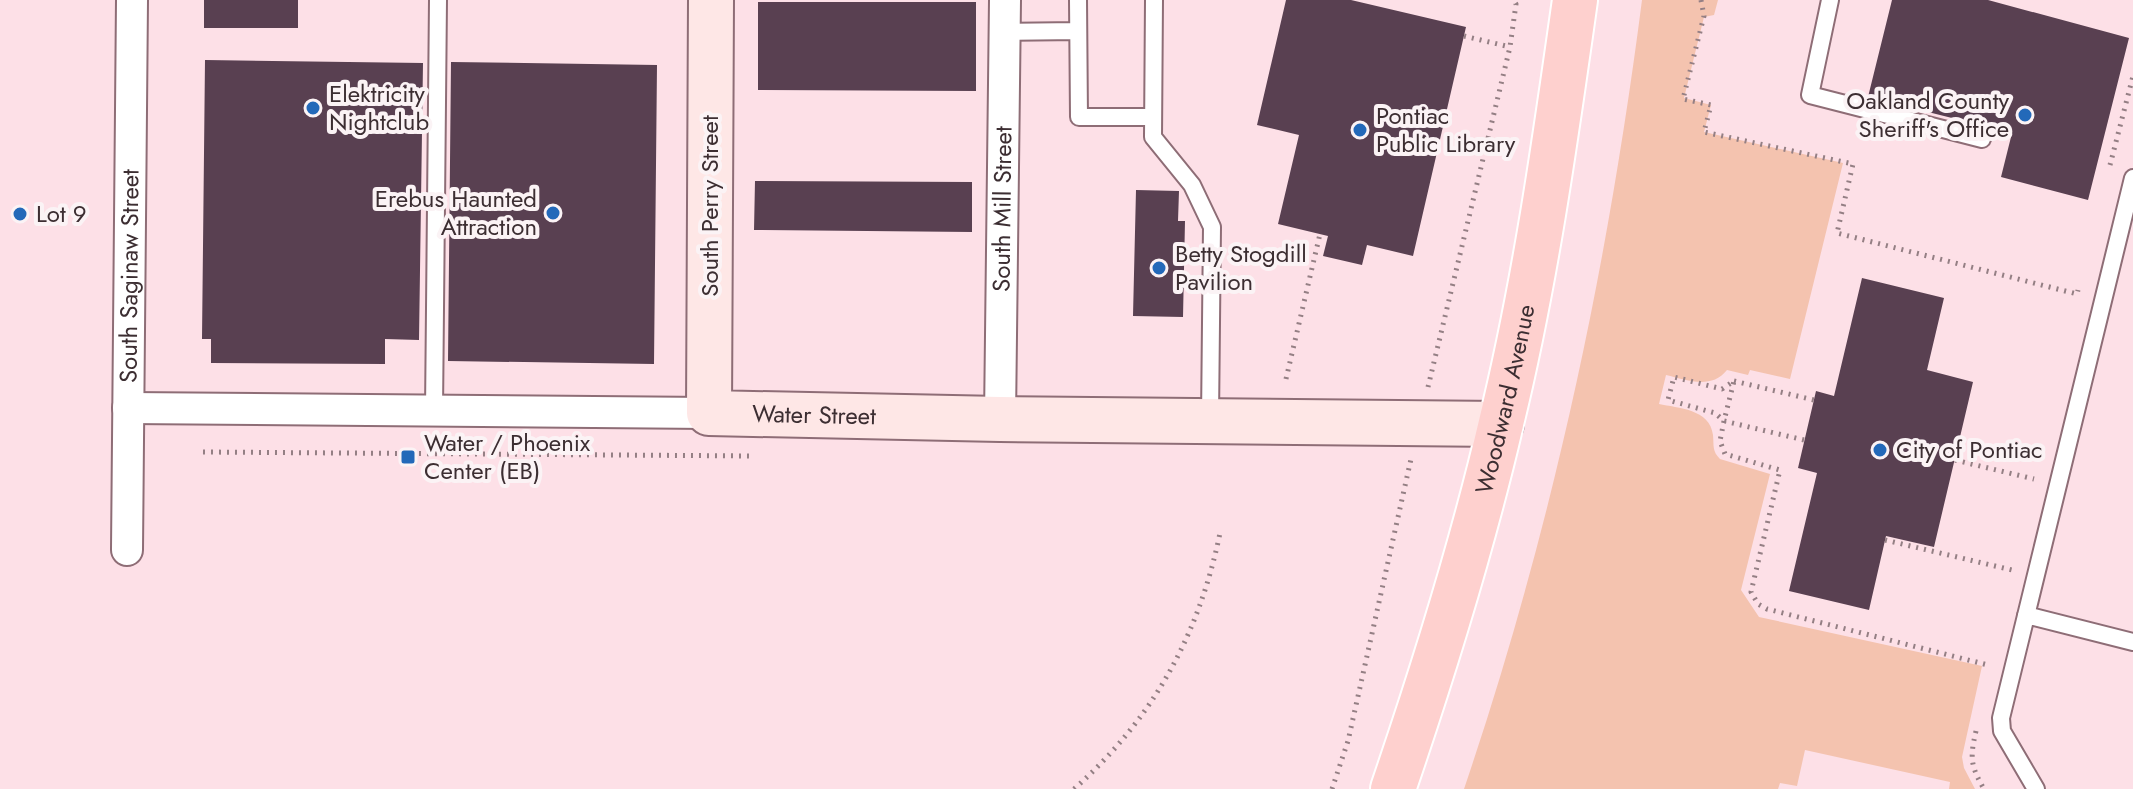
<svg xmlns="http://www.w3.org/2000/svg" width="2133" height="789" viewBox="0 0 2133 789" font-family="Jost,sans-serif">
	<rect width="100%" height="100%" fill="#fde0e7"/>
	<path fill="#f4c3af" d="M1642 0H1718L1714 15 1704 17 1684 98 1711 105 1704 132 1843 163 1790 379 1750 370 1748 375 1727 370C1711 390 1687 380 1666 375L1659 404C1678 408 1710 409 1713 435 1714 446 1712 451 1720 459L1770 474 1741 590 1759 617 1982 666 1962 757 1964 768 1975 789H1949L1950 782 1805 750 1797 786 1780 783 1778 789H1464C1552 529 1607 272 1642 0Z"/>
	<path fill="#594051" d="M204 0H298V28H204Z
		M1286 0H1351L1466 27 1413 256 1367 245 1362 265 1323 256 1328 236 1278 224 1299 135 1257 125Z
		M1892 0H1988L2129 38 2088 200 2001 177 2012 133 1868 97Z
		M758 2H976V91L758 90Z
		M205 60 423 63 419 340 385 339V364L211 363V339H202Z
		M451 62 657 65 654 364 448 361Z
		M755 181 972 182V232L754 230Z
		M1136 190 1179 191 1178 221H1185L1183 317 1133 316Z
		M1862 278 1944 298 1927 370 1973 382 1934 547 1886 536 1869 610 1789 591 1817 473 1798 468 1816 391 1834 396Z"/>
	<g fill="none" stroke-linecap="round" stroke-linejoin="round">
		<defs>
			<path id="lane" d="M1078 0 1079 117H1152
				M1154 0 1153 137 1192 185 1212 227 1210 419
				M1830 0 1810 95 1982 139
				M1005 32 1078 31
				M434 411 438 0
				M2026 615 2133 642
				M2036 789 2002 731 2001 718 2133 178"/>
			<g id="street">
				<path d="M128 408 709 413"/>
				<path id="s1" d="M1000 419 1005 0"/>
				<path id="s2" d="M127 550 132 0"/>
			</g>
			<g id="secondary">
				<path id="s3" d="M711 0 709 413 1000 419 1501 424"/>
			</g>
			<g id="primary">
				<path id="s4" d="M1393 789C1434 669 1472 547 1501 423 1535 284 1555 142 1575 0"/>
			</g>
		</defs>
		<use href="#lane" stroke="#8e6d76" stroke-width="20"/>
		<use href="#street" stroke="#8e6d76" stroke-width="34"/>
		<use href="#secondary" stroke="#8e6d76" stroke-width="48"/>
		<use href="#primary" stroke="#fff" stroke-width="48"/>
		<path stroke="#947f84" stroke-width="5" stroke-dasharray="2 6" stroke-linecap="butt" d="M1701 0 1704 16 1683 99 1711 105 1704 132 1853 164 1837 233 2077 294 2078 290
			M1464 36 1510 47
			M2110 165 2133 76
			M1286 379 1320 234
			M1734 381 1814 400
			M1428 387 1510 47 1516 4 1513 0
			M1804 440 1724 421 1734 381 1722 389 1674 377 1668 400 1715 413 1724 421 1720 441 1725 454 1780 470 1751 592 1758 604 1767 609 1988 665
			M203 452 753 456
			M1955 460 2034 479
			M1885 540 2012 570
			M1976 731C1970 757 1970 765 1984 789
			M1074 789C1153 719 1199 635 1220 533
			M1332 789 1348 741 1411 459"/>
		<use href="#lane" stroke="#fff" stroke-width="16"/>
		<use href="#street" stroke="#fff" stroke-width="30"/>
		<use href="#secondary" stroke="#fee7e6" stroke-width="44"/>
		<use href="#primary" stroke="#fed0ce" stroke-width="44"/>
	</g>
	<g fill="#2369b9" stroke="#fbf3f5" stroke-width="3">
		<circle cx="313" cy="108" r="8"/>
		<circle cx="2025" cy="115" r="8"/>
		<circle cx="1360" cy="130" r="8"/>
		<circle cx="553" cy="213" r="8"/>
		<circle cx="20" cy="214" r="8"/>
		<circle cx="1159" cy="268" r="8"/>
		<circle cx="1880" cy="450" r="8"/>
		<rect x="400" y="449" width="16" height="16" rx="4"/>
	</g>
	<g text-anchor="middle" stroke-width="8" stroke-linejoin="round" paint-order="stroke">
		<g font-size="24" fill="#3c2e32" stroke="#fbf3f5" text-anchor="start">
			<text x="329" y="102">Elektricity<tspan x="329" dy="28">Nightclub</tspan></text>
			<text x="2009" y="109" text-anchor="end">Oakland County<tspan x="2009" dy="28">Sheriff's Office</tspan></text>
			<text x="1376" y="124">Pontiac<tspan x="1376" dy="28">Public Library</tspan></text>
			<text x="537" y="207" text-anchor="end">Erebus Haunted<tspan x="537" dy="28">Attraction</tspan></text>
			<text x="36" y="222">Lot 9</text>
			<text x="1175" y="262">Betty Stogdill<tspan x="1175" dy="28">Pavilion</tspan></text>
			<text x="424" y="451">Water / Phoenix<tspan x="424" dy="28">Center (EB)</tspan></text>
			<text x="1896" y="458">City of Pontiac</text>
		</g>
		<g font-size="24" fill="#3c2e32" stroke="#fbf3f5">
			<text transform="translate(710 206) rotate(-90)" y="8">South Perry Street</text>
			<text dy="8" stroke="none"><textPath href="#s1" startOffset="210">South Mill Street</textPath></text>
			<text dy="8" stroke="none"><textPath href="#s2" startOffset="274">South Saginaw Street</textPath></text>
			<text dy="8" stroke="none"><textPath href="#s4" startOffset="406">Woodward Avenue</textPath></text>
			<text dy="8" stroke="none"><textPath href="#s3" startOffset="518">Water Street</textPath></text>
		</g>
	</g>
</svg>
